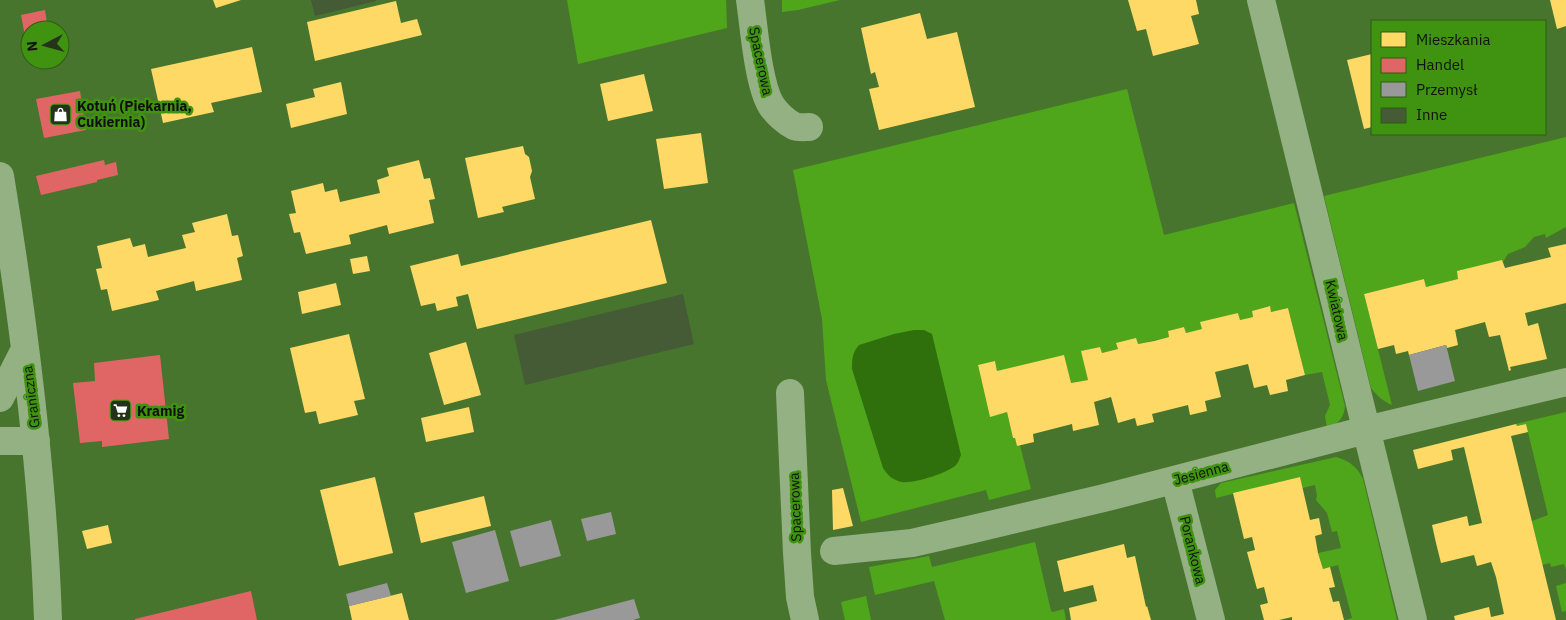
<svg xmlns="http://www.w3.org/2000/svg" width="1566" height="620" viewBox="0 0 1566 620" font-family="'IBM Plex Sans',sans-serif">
	<rect width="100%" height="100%" fill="#48752e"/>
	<path fill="#4fa61a" d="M567 0H726L727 28 578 64Z
		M782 0H840L798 10 782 12Z
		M1127 89 1164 235 1294 203 1345 406C1344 418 1338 424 1327 428L1325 416 1330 405 1322 372 1305 375 1288 308 1271 312 1269 306 1252 311 1253 317 1240 320 1238 313 1202 329 1186 333 1184 327 1168 331 1169 337 1138 344 1116 343 1118 349 1102 353 1100 347 1082 351 1088 380 1071 383 997 371 995 361 978 366 990 416 1007 412 1013 438H1015L1017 446 1020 445 1031 489 989 500 986 490 861 522 826 380 822 319 793 170Z
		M1566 137V227L1564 228 1546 238 1545 234 1534 237 1525 247 1508 254 1503 262 1502 260 1458 279 1426 287 1424 279 1364 294 1392 405C1383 401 1377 396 1371 388L1324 196Z
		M1566 412V570L1564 564 1551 567 1550 563 1542 565 1532 521 1548 515 1526 424 1517 426 1516 424Z
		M1336 457C1349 461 1357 466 1363 479L1397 620H1345L1352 618 1338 565 1323 569 1318 553 1341 548 1337 531 1332 532 1327 513 1316 500 1317 496 1315 485 1302 488 1300 477 1216 498 1215 490 1221 483Z
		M1035 542 1051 611 1053 612 1064 609 1066 620H945L934 581 875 595 869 567 929 556 932 567Z
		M1566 583V611L1562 612 1556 586Z
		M866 596 871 620H845L841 602Z"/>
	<path fill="#2f700c" d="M914 330H924L932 334 961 455C959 459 959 462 956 465 948 473 913 484 902 482 893 480 888 476 883 468L852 369C852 360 852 353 859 345L894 334Z"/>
	<path fill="#ffd966" d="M213 0H241L216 8Z
		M1128 0H1196L1199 14 1191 16 1199 44 1153 56 1146 29 1137 31Z
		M1550 0H1566V26L1557 29Z
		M396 1 401 23 417 19 422 35 315 61 307 22Z
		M920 13 927 39 957 32 975 107 879 130 869 89 879 87 875 72 871 74 861 28Z
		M252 47 262 92 211 103 214 112 163 123 151 69Z
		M1372 54V127L1364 129 1347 60Z
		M644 74 653 111 608 121 600 84Z
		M341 82 347 114 291 128 286 104 315 97 313 89Z
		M701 133 708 183 664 189 656 139Z
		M523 146 525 154 529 157 532 171 530 177 535 199 502 207 504 212 478 218 465 158Z
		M419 160 424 179 430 178 435 199 429 200 434 223 389 234 387 225 349 235 351 244 306 254 300 232 294 233 289 214 296 213 291 191 323 183 325 192 337 189 340 202 380 193 377 180 389 176 387 168Z
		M227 214 232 236 238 235 243 256 237 258 242 280 196 291 194 281 156 291 159 300 112 311 107 289 101 290 96 269 102 268 97 246 130 238 133 247 145 244 148 257 186 248 182 235 195 232 192 223Z
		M651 220 667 283 477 329 468 294 456 297 458 306 437 311 435 303 421 306 410 266 458 254 461 266Z
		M1566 244V303L1525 313 1528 326 1538 323 1547 359 1510 367 1511 370 1509 371 1500 335 1489 337 1485 322 1455 330 1458 345 1447 348 1446 345 1409 355 1408 351 1396 354 1394 345 1378 349 1364 294 1424 279 1426 287 1458 279 1457 271 1502 260 1505 268 1551 257 1548 248Z
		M367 256 370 271 353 274 350 259Z
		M336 283 341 305 302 314 298 292Z
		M1270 306 1271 312 1288 308 1305 375 1286 380 1288 391 1270 395 1267 385 1254 388 1248 364 1215 372 1221 397 1205 401 1207 411 1190 415 1188 405 1152 414 1154 422 1137 426 1135 418 1118 423 1111 397 1094 402 1099 425 1073 431 1072 424 1033 434 1034 442 1017 446 1015 438H1013L1007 412 990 417 978 365 995 361 997 371 1064 355 1071 383 1088 380 1081 351 1100 347 1102 353 1118 349 1116 343 1136 338 1138 344 1154 341 1169 337 1168 331 1184 327 1186 333 1202 329 1200 322 1238 313 1240 320 1253 317 1252 311Z
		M349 334 365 399 354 401 358 415 319 424 316 411 305 413 290 348Z
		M466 342 481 395 444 405 429 353Z
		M469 407 474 432 426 442 421 418Z
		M1516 424 1517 426 1526 424 1528 432 1511 436 1556 620H1455L1454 616 1489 607 1491 617 1504 614 1496 577 1491 562 1477 566 1474 555 1441 563 1436 543 1432 525 1467 516 1469 526 1482 523 1464 447 1451 450 1453 460 1418 469 1413 450Z
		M375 477 393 553 339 566 320 490Z
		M1300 477 1310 520 1319 518 1322 534 1315 536 1318 553 1323 569 1330 567 1335 587 1329 588 1333 602 1339 601 1344 620H1292V617L1279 620H1264L1260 605 1268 603 1264 587 1257 589 1247 552 1255 550 1252 537 1244 539 1233 493Z
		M843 488 853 526 833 530 832 490Z
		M484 496 491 526 421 543 414 513Z
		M108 525 112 543 87 549 82 531Z
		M1124 544 1127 558 1135 556 1146 607 1147 606 1151 620H1071L1069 608 1097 601 1093 585 1064 592 1057 561Z
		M402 593 409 620H352L349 606Z"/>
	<path fill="#e06666" d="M45 10 48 30H30V46L27 47 21 15Z
		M80 91 86 130 44 138 36 99Z
		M104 160 105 165 116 162 118 175 97 180V182L41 195 36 176Z
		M160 355 169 439 102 447V441L80 443 73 383 95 381 94 363Z
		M251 591 257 620H135V619Z"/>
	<path fill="#999" d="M1446 345 1455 381 1418 391 1409 355Z
		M611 512 616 534 587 541 581 519Z
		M551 520 561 556 520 567 510 531Z
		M495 530 509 581 466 593 452 542Z
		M387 583 391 596 349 606 346 594Z
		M634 599 640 618 633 620H554Z"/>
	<path fill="#445b36" d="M311 0H376V1L315 16Z
		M683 294 694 344 525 385 514 335Z"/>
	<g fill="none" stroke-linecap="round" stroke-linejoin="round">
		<path stroke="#94b183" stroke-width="28" d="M750 0C754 27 758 83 771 105 776 113 786 122 794 126 799 128 805 127 809 127
			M1261 0 1413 620
			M0 176C24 323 43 471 48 620
			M790 393 797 553 800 597 805 620
			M0 398 25 349
			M0 441H36
			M1175 480 1211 620
			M834 551 912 543 969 530 1104 498 1366 430 1566 382"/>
	</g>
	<defs>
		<symbol id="shop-square" viewBox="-11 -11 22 22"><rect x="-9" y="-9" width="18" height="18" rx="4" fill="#24341b" stroke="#409310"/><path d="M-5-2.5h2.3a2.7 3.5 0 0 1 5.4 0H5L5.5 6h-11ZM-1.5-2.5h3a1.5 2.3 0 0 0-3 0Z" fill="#fff"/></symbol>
		<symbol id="supermarket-square" viewBox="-11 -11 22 22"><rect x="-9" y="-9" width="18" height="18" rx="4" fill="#24341b" stroke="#409310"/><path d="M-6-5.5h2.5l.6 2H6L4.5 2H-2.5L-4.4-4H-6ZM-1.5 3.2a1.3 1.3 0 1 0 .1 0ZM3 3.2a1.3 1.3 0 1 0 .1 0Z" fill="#fff"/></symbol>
	</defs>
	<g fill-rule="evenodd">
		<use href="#shop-square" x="48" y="102" width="25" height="25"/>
		<use href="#supermarket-square" x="108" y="398" width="25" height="25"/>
	</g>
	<g text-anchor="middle" stroke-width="5" stroke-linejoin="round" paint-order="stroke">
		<g font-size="14" fill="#111" stroke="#409310">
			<text transform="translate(761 61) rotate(78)" y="5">Spacerowa</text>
			<text transform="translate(1337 310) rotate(77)" y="5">Kwiatowa</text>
			<text transform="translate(31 397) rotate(-97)" y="5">Graniczna</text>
			<text transform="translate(1201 473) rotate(-15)" y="5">Jesienna</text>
			<text transform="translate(795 507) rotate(-92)" y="5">Spacerowa</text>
			<text transform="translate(1193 550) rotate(76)" y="5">Porankowa</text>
		</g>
		<g font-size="14" font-weight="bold" fill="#111" stroke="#409310" text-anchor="start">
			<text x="77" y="111">Kotuń (Piekarnia,<tspan x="77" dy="16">Cukiernia)</tspan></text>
			<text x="137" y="416">Kramig</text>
		</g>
	</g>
	<rect x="1371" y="20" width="175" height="115" fill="#409310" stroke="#2d5f10"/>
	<rect x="1381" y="32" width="25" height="15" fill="#ffd966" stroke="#2d5f10"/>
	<text x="1416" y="45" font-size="15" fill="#111111">Mieszkania</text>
	<rect x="1381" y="58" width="25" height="15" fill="#e06666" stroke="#2d5f10"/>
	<text x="1416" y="70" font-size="15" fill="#111111">Handel</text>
	<rect x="1381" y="82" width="25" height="15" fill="#999999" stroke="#2d5f10"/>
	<text x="1416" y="95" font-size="15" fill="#111111">Przemysł</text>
	<rect x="1381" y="108" width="25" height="15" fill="#445b36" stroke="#2d5f10"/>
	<text x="1416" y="120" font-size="15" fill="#111111">Inne</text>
	<g transform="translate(45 45) rotate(264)"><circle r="24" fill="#409310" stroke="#2d5f10"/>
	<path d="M0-4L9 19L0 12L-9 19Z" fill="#24341b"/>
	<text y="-8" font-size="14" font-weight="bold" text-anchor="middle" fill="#111111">N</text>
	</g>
</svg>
